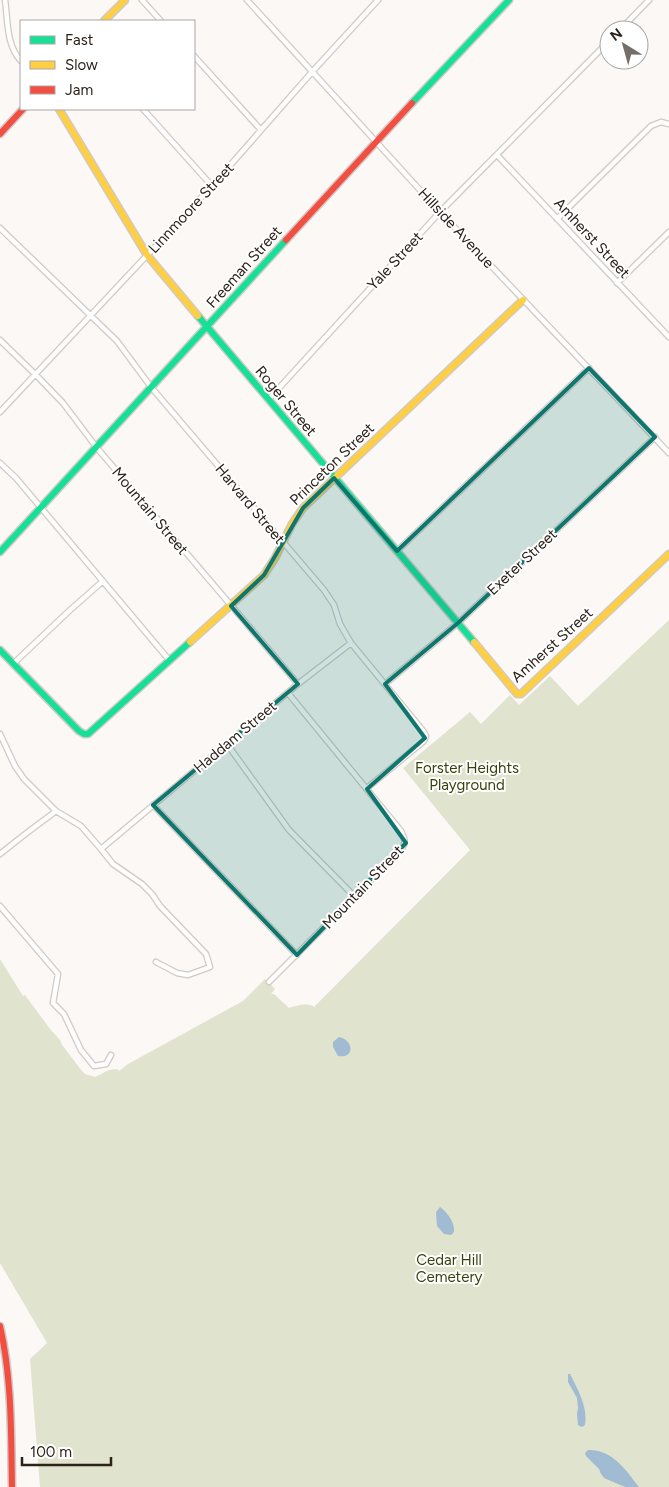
<svg xmlns="http://www.w3.org/2000/svg" width="669" height="1487" viewBox="0 0 669 1487" font-family="Figtree,sans-serif">
	<rect width="100%" height="100%" fill="#fbf8f6"/>
	<path fill="#e0e3cd" d="M669 620V1487H40L30 1359 47 1343 0 1263V959L23 996 25 995 50 1029 60 1040 62 1045 82 1071 85 1074 95 1077 109 1070 117 1069 119 1071 128 1064 243 1001 265 979 275 989 271 994H274L289 1008C296 1006 308 1002 314 1007L470 850 403 768 470 712 481 724 510 695 519 705 550 676 578 706Z"/>
	<path fill="#a1bbd2" d="M339 1037C354 1040 355 1059 338 1056L333 1047V1042Z
		M440 1207C447 1212 455 1222 454 1232L451 1235 444 1234 437 1226 436 1212Z
		M568 1374H570C578 1390 588 1407 585 1425L582 1427 578 1425 577 1414 578 1408 577 1398 568 1382Z
		M588 1450C612 1449 626 1470 639 1487H625L604 1478 601 1474 599 1469 586 1456 585 1453Z"/>
	<g fill="none" stroke-linecap="round" stroke-linejoin="round">
		<defs>
			<path id="street" d="M5 0C8 21 6 45 21 61
				M142 0 161 21
				M247 0 440 212 669 453
				M620 30 649 0
				M194 56 261 130
				M143 109 212 186
				M497 155 669 337
				M557 219 651 126 661 122 669 124
				M0 228 117 341 151 387 324 590 334 605 340 624 351 643 424 732 426 736 424 741 367 788
				M617 283 669 232
				M0 340 36 375 63 403 97 448 298 684
				M268 400 440 212 609 41
				M0 412 212 186 312 72 378 0
				M0 463 16 478 170 661
				M397 551 589 368
				M13 664 69 611 103 581
				M385 684 458 623 655 437
				M0 734 15 766 24 779 56 811 81 826 101 849 298 684 351 643
				M227 744 289 830 355 897
				M153 805 297 955
				M101 849 113 864 142 884 152 894 160 906 206 954 210 967 188 975 177 973 156 962
				M0 854 24 835 56 811
				M0 906 58 974 53 1003 64 1014 81 1050 94 1066 106 1064 111 1055
				M269 982 402 849C406 842 405 839 401 831L288 693"/>
			<path id="fast" d="M412 103 509 0
				M198 316 474 642
				M0 552 286 240
				M0 650 79 731 84 734H88L190 642"/>
			<path id="slow" d="M104 21 125 0
				M59 109 147 255 198 316
				M190 642 264 575 275 558 292 524 303 508 523 300
				M474 642 517 694H521L669 554"/>
			<path id="jam" d="M0 134 23 109
				M286 240 412 103
				M0 1326C12 1379 11 1433 12 1487"/>
		</defs>
		<use href="#street" stroke="#d1c9c4" stroke-width="7"/>
		<use href="#fast" stroke="#d1c9c4" stroke-width="9"/>
		<use href="#slow" stroke="#d1c9c4" stroke-width="9"/>
		<use href="#jam" stroke="#d1c9c4" stroke-width="9"/>
		<use href="#street" stroke="#fefefe" stroke-width="4.5"/>
		<use href="#fast" stroke="#16e098" stroke-width="6"/>
		<use href="#slow" stroke="#ffcf43" stroke-width="6"/>
		<use href="#jam" stroke="#f24e42" stroke-width="6"/>
	</g>
	<path fill="#0f766e" fill-opacity="0.2" stroke="#0f766e" stroke-width="4" stroke-linejoin="round" d="M589 368 655 437 458 623 385 684 425 738 367 789 406 843 297 955 153 805 298 684 231 606 264 575 303 508 334 478 397 551Z"/>
	<g text-anchor="middle" stroke-width="4" stroke-linejoin="round" paint-order="stroke">
		<g font-size="15" fill="#2d221a" stroke="#fff">
			<text transform="translate(191 208) rotate(-47)" y="5">Linnmoore Street</text>
			<text transform="translate(456 228) rotate(47)" y="5">Hillside Avenue</text>
			<text transform="translate(592 238) rotate(47)" y="5">Amherst Street</text>
			<text transform="translate(395 261) rotate(-47)" y="5">Yale Street</text>
			<text transform="translate(244 267) rotate(-48)" y="5">Freeman Street</text>
			<text transform="translate(286 401) rotate(50)" y="5">Roger Street</text>
			<text transform="translate(332 464) rotate(-44)" y="5">Princeton Street</text>
			<text transform="translate(250 504) rotate(50)" y="5">Harvard Street</text>
			<text transform="translate(150 511) rotate(50)" y="5">Mountain Street</text>
			<text transform="translate(522 562) rotate(-43)" y="5">Exeter Street</text>
			<text transform="translate(552 645) rotate(-42)" y="5">Amherst Street</text>
			<text transform="translate(235 737) rotate(-40)" y="5">Haddam Street</text>
			<text transform="translate(363 887) rotate(-46)" y="5">Mountain Street</text>
		</g>
		<g font-size="15" fill="#39410a" stroke="#fff">
			<text x="467" y="773">Forster Heights<tspan x="467" dy="17">Playground</tspan></text>
			<text x="449" y="1265">Cedar Hill<tspan x="449" dy="17">Cemetery</tspan></text>
		</g>
	</g>
	<rect x="20" y="20" width="175" height="90" fill="#ffffff" stroke="#aba7a3"/>
	<rect x="30" y="36" width="25" height="8" fill="#16e098" stroke="#aba7a3"/>
	<text x="65" y="45" font-size="15" fill="#2d221a">Fast</text>
	<rect x="30" y="61" width="25" height="8" fill="#ffcf43" stroke="#aba7a3"/>
	<text x="65" y="70" font-size="15" fill="#2d221a">Slow</text>
	<rect x="30" y="86" width="25" height="8" fill="#f24e42" stroke="#aba7a3"/>
	<text x="65" y="95" font-size="15" fill="#2d221a">Jam</text>
	<g transform="translate(624 45) rotate(323)"><circle r="24" fill="#ffffff" stroke="#aba7a3"/>
	<path d="M0-4L9 19L0 12L-9 19Z" fill="#756d67"/>
	<text y="-8" font-size="14" font-weight="bold" text-anchor="middle" fill="#2d221a">N</text>
	</g>
	<path d="M22 1457v8h89v-8" fill="none" stroke="#2d221a" stroke-width="2.5"/>
	<text x="30" y="1457" font-size="15" fill="#2d221a" stroke="#ffffff" stroke-width="4" paint-order="stroke">100 m</text>
</svg>
